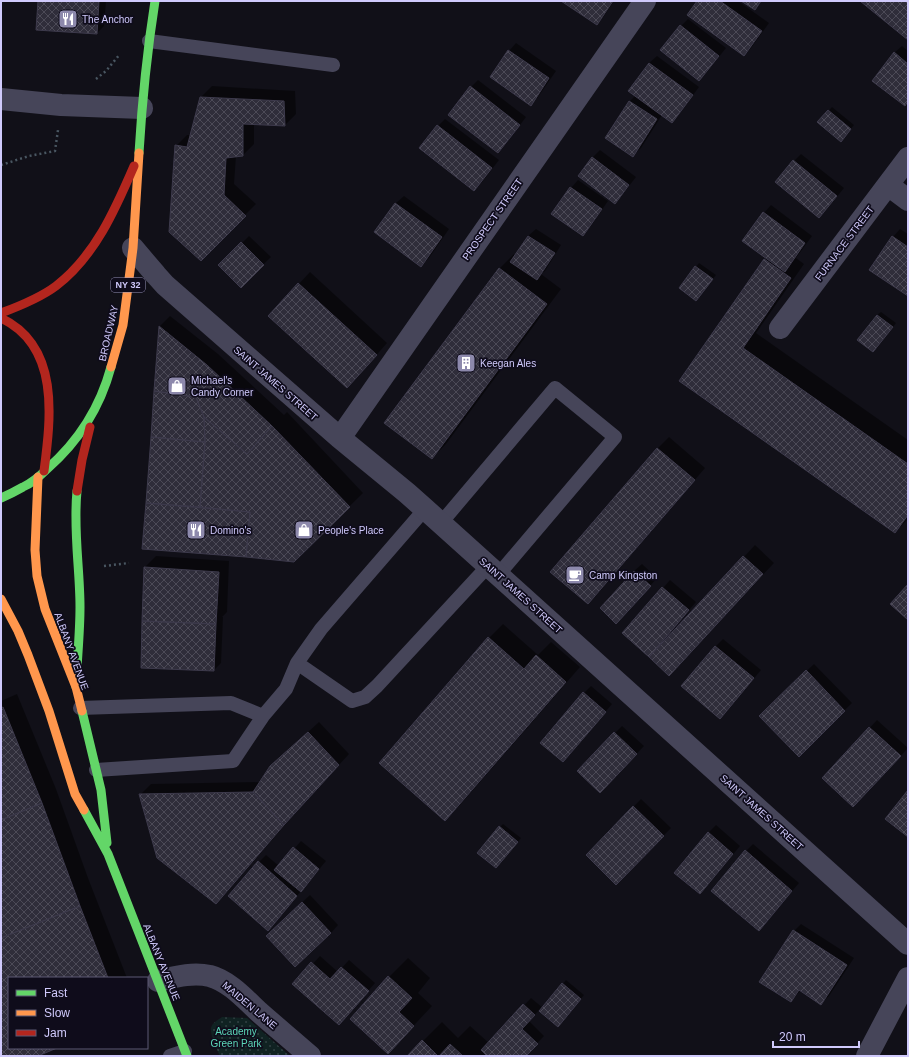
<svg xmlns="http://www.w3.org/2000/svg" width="909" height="1057" viewBox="0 0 909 1057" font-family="Helvetica,sans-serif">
	<defs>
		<pattern id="park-dots" width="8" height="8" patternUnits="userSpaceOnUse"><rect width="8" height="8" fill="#102222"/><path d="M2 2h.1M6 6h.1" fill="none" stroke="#324143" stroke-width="1.8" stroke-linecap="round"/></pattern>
		<pattern id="building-cross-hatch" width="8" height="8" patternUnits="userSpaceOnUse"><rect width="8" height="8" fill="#2f2d3a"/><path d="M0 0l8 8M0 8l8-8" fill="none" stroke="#4c4a57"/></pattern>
	</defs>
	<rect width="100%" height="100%" fill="#111018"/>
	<path fill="url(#park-dots)" d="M222 1017 247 1018 290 1056H220C217 1050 210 1035 211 1028 212 1023 218 1020 222 1017Z"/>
	<path fill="#0007" d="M39 1H106L104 26 97 33Z
		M562 1H614L604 16 597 24Z
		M698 1H738L769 23 751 48 744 55Z
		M688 19 726 48 706 73 699 80 681 26Z
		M516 43 556 71 538 97 530 104 509 51Z
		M902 46 908 51V101L904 105 894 53Z
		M657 56 699 87 679 114 672 122 662 115 641 148 633 155 630 101 636 95 649 63Z
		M478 80 526 117 505 145 498 152 471 87Z
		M212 86 295 91 296 114 285 125 254 124V144L243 155 236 156 234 184 256 204 201 259 176 146 187 135H191L201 97Z
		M832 107 854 125 844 137 819 122Z
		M445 119 499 160 482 182 474 189 438 126Z
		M600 150 636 177 622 195 615 203 579 176 593 157Z
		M801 154 844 188 827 209 819 217 794 161Z
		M578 180 608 201 590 227 583 235 571 188Z
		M404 196 449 229 429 258 421 265 376 232 396 203Z
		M771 205 812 236 796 258 804 264 756 333 908 440V519L895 532 680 381 767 258 744 241 764 213Z
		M536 229 561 245 545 271 541 274 561 289 446 444 432 458 385 423 500 268 514 254 516 255 528 236Z
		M900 229 908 234V295L893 237Z
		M249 236 271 257 241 286 220 265Z
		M699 263 716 275 696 300V267Z
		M310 272 387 343 358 376 269 316Z
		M881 312 896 323 877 348V315Z
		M170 316 218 354 284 415 287 412 363 493 294 561 147 503 160 326Z
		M669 437 705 468 599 592 588 603 552 572 658 448Z
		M755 545 774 563 680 663 650 657 624 633 670 580 696 602 660 644 662 645Z
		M156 556 229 561 227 612 222 617H223L221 663 214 670 145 567Z
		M642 564 657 578 624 615 634 571Z
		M503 624 538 655 551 642 580 667 459 806 445 820 380 763 489 638Z
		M723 639 761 670 727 711 720 718 682 686 716 646Z
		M814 664 852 703 799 755 760 716Z
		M591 686 612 704 570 754 584 693Z
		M17 694 56 789 88 878 127 978H9V1048H55L36 1056H1V701Z
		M877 720 908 748 861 799 823 778Z
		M319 722 349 754 295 813 227 892 216 903 140 795 151 784 261 782 283 755Z
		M622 726 644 746 608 784 615 733Z
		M641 799 671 828 616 884 587 855Z
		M503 824 521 838 500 864V827Z
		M716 825 740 846 707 886 700 893 708 833Z
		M301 841 326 861 275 922 259 862 266 855 279 866Z
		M753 844 799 883 766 922 746 851Z
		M310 895 338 925 331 933 274 929Z
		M801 924 854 958 829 996 821 1004 801 990 791 1001 794 931Z
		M320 956 338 972 349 960 375 983 346 1016 294 984Z
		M408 958 430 978 418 993 432 1006 388 1053 351 1019 389 977Z
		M566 980 584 995 558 1026 539 1010 529 1021 544 1036 525 1056H408L442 1022 458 1038 470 1026 489 1043 531 998 543 1008Z"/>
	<path fill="url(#building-cross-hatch)" stroke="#3d3a4c" d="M38 1H99L97 34 36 30Z
		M561 1H613L597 25Z
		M697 1H720L762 31 744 56 687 15Z
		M741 1H761L755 10Z
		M860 1H908V40Z
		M680 25 719 56 699 81 660 50Z
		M508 50 549 78 531 106 490 77Z
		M894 52 908 64V101L905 106 872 81Z
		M649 63 693 95 672 123 628 91Z
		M470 86 520 125 498 153 448 115Z
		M200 97 284 101 285 126 243 124V156L226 158 224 195 246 216 201 261 169 232 175 145 187 147Z
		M629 101 657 119 633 157 605 138Z
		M828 110 851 129 841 142 817 122Z
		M437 125 492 168 474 191 419 148Z
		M592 157 629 185 615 204 578 176Z
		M793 160 837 196 819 218 775 182Z
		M570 187 602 209 583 236 551 214Z
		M395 203 442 237 421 267 374 232Z
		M763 212 805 243 785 272 742 241Z
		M528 236 555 253 537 280 510 262Z
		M892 236 908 247V296L869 270Z
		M241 242 264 265 241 288 218 265Z
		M764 259 791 278 743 348 908 464V515L895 533 679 381Z
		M695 266 713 279 696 301 679 288Z
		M499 268 547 304 432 459 384 423Z
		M298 283 377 355 347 388 268 316Z
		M877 315 893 327 873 352 857 340Z
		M159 326 207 365 272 426 247 454 204 417 196 397 154 391Z
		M154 391 196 397 204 417 205 442 151 437Z
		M204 417 247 454 272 426 350 507 294 562 246 557 250 512 200 507 205 442Z
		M151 437 205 442 200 507 146 503Z
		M657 448 695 480 588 604 550 572Z
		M146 503 250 512 246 557 142 549Z
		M743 556 763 574 669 676 649 657Z
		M144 567 219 572 216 624 142 621Z
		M634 571 651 586 616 624 600 608Z
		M908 584V620L890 604Z
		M662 587 689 610 649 657 622 633Z
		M142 621 216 624 214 671 141 668Z
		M488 637 524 669 536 655 566 682 445 821 379 763Z
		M715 646 754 678 720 719 681 686Z
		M806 670 845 711 799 757 759 716Z
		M583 692 606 712 563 762 540 743Z
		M3 707 42 803 1 820V708Z
		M869 727 901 756 853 807 822 778Z
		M308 732 339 765 284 825 253 792 270 766Z
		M614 732 637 754 600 793 577 771Z
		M908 790V837L885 819Z
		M253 792 284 825 216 904 157 858 139 794Z
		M42 803 80 906 1 938V820Z
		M633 806 664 836 616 885 586 855Z
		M499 826 518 842 496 868 477 853Z
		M708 832 733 854 700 894 674 873Z
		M293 847 319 869 301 892 274 870Z
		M745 850 792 891 759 931 711 891Z
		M258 861 297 896 268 931 228 896Z
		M302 902 331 933 295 967 266 936Z
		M80 906 108 978H9V1048H57L38 1056H1V938Z
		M793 930 847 965 821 1005 799 990 791 1002 759 982Z
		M311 962 330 979 341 967 369 991 339 1025 292 984Z
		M388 976 412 998 399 1012 414 1026 388 1054 350 1019Z
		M562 983 581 999 558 1027 539 1011Z
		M523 1004 535 1015 522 1029 538 1044 526 1056H487L481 1050Z
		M422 1040 438 1056H407Z
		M450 1044 463 1056H439Z"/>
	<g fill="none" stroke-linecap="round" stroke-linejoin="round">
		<path stroke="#495661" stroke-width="2.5" stroke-dasharray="2 3" stroke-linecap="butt" d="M96 79 106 71 120 54
			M1 165 29 156 55 151 58 130
			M104 566 129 563"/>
		<path stroke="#464559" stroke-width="14" d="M149 41 333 65
			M441 523 555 388 615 437 498 575
			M297 663 352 701 365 697 377 686 488 566
			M80 708 231 703 263 716
			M96 770 233 761 263 716 286 689 297 663 321 629 425 509
			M170 1056 185 1051"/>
		<path stroke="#464559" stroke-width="22" d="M1 99 61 105 142 108
			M888 185 908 200
			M133 248 156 275 165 285 340 438 407 493 425 509 908 944
			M780 328 908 158
			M340 438 645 1
			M158 981C175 977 192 972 210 976 229 981 245 999 259 1012 276 1027 293 1041 310 1056
			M867 1056 908 978"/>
		<path stroke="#63d668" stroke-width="9" d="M139 153C142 102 147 52 155 1
			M1 498C8 495 16 491 23 487 32 483 40 476 47 469 79 441 100 408 111 367
			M76 687C77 660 80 634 80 607 80 569 73 530 77 491
			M82 711 101 790 107 843
			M84 810 108 854 187 1056"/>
		<path stroke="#ff974d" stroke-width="9" d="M111 367 123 325 133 248 139 153
			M38 477 35 550 37 576 45 609 76 687 82 711
			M1 599 18 631 28 655 49 711 75 794 84 810"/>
		<path stroke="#b3261e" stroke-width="9" d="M1 313C20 306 40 298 56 286 95 256 115 210 134 166
			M1 318C60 346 51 417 44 471
			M77 491 82 460 90 427"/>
	</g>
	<defs>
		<symbol id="restaurant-square" viewBox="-11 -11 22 22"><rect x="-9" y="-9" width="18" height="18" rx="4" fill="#8d89ac" stroke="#0f0c1b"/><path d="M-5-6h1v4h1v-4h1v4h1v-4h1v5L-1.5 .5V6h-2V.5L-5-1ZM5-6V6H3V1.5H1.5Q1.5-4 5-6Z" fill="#fff"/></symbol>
		<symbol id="building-square" viewBox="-11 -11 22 22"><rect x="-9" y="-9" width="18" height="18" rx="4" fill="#8d89ac" stroke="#0f0c1b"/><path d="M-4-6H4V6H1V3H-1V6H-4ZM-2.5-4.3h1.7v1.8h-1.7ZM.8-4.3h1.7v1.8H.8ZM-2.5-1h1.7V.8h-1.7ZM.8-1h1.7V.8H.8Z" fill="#fff"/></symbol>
		<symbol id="shop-square" viewBox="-11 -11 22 22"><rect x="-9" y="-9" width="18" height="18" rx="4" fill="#8d89ac" stroke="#0f0c1b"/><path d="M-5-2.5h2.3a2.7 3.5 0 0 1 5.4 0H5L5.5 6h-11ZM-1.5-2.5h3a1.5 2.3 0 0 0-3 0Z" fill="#fff"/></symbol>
		<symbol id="cafe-square" viewBox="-11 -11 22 22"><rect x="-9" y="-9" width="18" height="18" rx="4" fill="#8d89ac" stroke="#0f0c1b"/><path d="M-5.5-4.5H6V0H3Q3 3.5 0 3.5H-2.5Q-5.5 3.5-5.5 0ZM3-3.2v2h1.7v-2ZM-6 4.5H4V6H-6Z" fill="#fff"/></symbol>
	</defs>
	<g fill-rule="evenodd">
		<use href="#restaurant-square" x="57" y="8" width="22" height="22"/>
		<use href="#building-square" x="455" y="352" width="22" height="22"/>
		<use href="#shop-square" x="166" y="375" width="22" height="22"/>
		<use href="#restaurant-square" x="185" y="519" width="22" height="22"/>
		<use href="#shop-square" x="293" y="519" width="22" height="22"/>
		<use href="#cafe-square" x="564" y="564" width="22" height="22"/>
	</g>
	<g text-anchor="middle" stroke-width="3.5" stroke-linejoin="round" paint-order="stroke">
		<rect fill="#0f0c1b" stroke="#9691b8" stroke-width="1" x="111" y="278" width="34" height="14" rx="3"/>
		<g font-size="9" font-weight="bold" fill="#d0cafc">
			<text x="128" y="288">NY 32</text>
		</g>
		<g font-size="10" fill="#d0cafc" stroke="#0f0c1b" text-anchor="start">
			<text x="82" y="23">The Anchor</text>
			<text x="480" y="367">Keegan Ales</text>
			<text x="191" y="384">Michael's<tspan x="191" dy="12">Candy Corner</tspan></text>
			<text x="210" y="534">Domino's</text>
			<text x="318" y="534">People's Place</text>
			<text x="589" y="579">Camp Kingston</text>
		</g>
		<g font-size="10" fill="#d0cafc" stroke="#0f0c1b">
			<text transform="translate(492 219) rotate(-55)" y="4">PROSPECT STREET</text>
			<text transform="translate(844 243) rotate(-53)" y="4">FURNACE STREET</text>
			<text transform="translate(108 333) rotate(-77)" y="4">BROADWAY</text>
			<text transform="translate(276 383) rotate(41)" y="4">SAINT JAMES STREET</text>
			<text transform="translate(521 595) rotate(42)" y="4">SAINT JAMES STREET</text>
			<text transform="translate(72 651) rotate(70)" y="4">ALBANY AVENUE</text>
			<text transform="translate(762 812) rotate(42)" y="4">SAINT JAMES STREET</text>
			<text transform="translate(162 962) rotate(68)" y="4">ALBANY AVENUE</text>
			<text transform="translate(250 1005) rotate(40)" y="4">MAIDEN LANE</text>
		</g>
		<g font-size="10" fill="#5cd6b8" stroke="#0f0c1b">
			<text x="236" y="1035">Academy<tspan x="236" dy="12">Green Park</tspan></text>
		</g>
	</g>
	<rect width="909" height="1057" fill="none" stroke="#d0cafc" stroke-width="4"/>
	<rect x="8" y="977" width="140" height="72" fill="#0f0c1b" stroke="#5c5875"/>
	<rect x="16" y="990" width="20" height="6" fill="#63d668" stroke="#5c5875"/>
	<text x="44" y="997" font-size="12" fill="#d0cafc">Fast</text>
	<rect x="16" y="1010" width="20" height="6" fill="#ff974d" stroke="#5c5875"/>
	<text x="44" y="1017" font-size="12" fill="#d0cafc">Slow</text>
	<rect x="16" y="1030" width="20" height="6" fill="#b3261e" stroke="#5c5875"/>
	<text x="44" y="1037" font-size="12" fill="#d0cafc">Jam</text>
	<path d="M773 1041v6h86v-6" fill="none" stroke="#d0cafc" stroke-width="2"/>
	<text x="779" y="1041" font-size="12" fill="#d0cafc" stroke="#0f0c1b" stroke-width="3" paint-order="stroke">20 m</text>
</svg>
